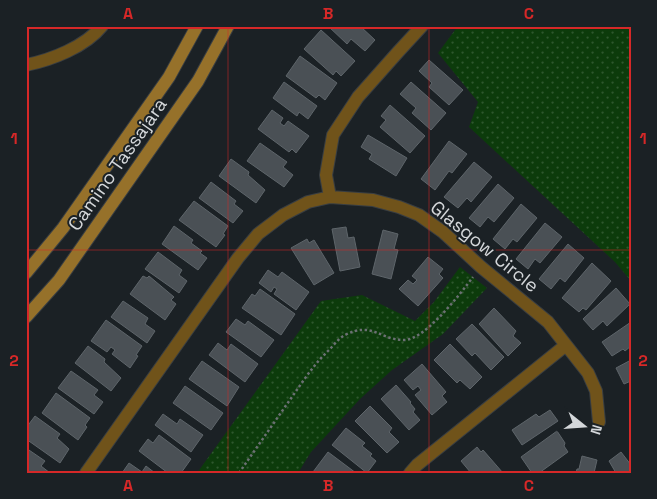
<svg xmlns="http://www.w3.org/2000/svg" width="657" height="499" viewBox="0 0 657 499" font-family="'Space Grotesk',sans-serif">
	<defs>
		<pattern id="grass-dots" width="8" height="8" patternUnits="userSpaceOnUse" patternTransform="scale(1.25)"><rect width="8" height="8" fill="#0c3b0b"/><path d="M2 2h.1M6 6h.1" fill="none" stroke="#2e572e" stroke-width="1.8" stroke-linecap="round"/></pattern>
	</defs>
	<rect width="100%" height="100%" fill="#1b2125"/>
	<path fill="url(#grass-dots)" d="M458 26H631V281L615 262 469 127 478 102 438 53Z
		M460 267 487 288 443 334 392 370 360 399 311 452 298 473H197L321 301 362 295 415 321 434 302Z"/>
	<path fill="#4a5055" stroke="#5e656a" d="M328 26H360L375 40 365 51 351 39 347 44Z
		M321 30 355 61 341 76 336 71 333 75 304 49Z
		M300 56 337 83 325 100 319 95 316 98 286 76Z
		M429 60 463 90 449 105 429 87 432 83 419 71Z
		M284 82 317 106 308 119 299 112 297 116 273 98Z
		M411 82 446 113 431 130 412 113 416 108 400 94Z
		M390 105 425 136 410 153 380 127 386 120 381 116Z
		M272 110 283 118 280 123 284 126 288 121 309 136 296 153 292 149 289 152 258 129Z
		M368 135 407 158 396 176 369 159 372 154 361 147Z
		M449 141 467 154 452 173 449 171 435 190 421 179Z
		M260 143 287 162 283 167 293 175 284 187 247 161Z
		M231 159 249 172 248 175 265 190 256 203 219 176Z
		M474 162 492 177 471 202 467 198 458 208 444 197Z
		M211 182 236 201 234 204 243 211 233 223 199 198Z
		M498 184 514 198 494 222 488 217 480 227 469 218Z
		M194 201 228 226 223 234 225 235 216 247 179 220Z
		M521 204 537 218 517 242 513 239 505 249 493 239Z
		M545 223 562 237 540 263 535 259 528 269 516 259Z
		M174 226 193 240 191 243 202 251 200 253 207 258 198 270 162 244Z
		M346 227 348 238 354 237 360 267 340 271 332 229Z
		M383 230 398 234 394 249 398 250 391 279 372 274Z
		M307 239 309 243 314 240 334 273 314 285 291 248Z
		M568 244 584 258 565 282 560 278 551 289 539 279Z
		M158 252 182 270 179 275 187 281 179 293 145 269Z
		M428 257 443 269 439 274 443 278 418 306 399 289 408 280 413 284 417 280 412 276Z
		M592 263 611 281 586 310 583 308 579 312 562 298Z
		M268 270 278 277 282 272 309 292 296 310 274 294 277 289 274 287 271 292 259 283Z
		M143 276 147 278 149 276 174 297 171 300 176 304 165 320 130 294Z
		M616 288 630 304 607 326 603 321 593 330 583 319Z
		M260 289 295 314 281 335 242 308 252 294 255 296Z
		M123 301 148 318 145 324 155 331 147 343 111 317Z
		M494 308 516 331 513 336 521 343 508 356 479 324Z
		M236 319 245 325 248 321 274 340 261 357 226 332Z
		M106 320 142 346 136 355 138 356 130 368 112 354 115 350 111 347 107 352 91 341Z
		M631 322V346L625 351 623 349 612 356 602 342Z
		M472 324 504 357 491 370 475 353 472 356 456 339Z
		M218 343 227 350 231 344 258 364 245 382 209 355Z
		M450 344 482 377 470 389 460 380 457 383 434 360Z
		M88 346 105 359 104 362 121 378 111 391 75 363Z
		M631 360V381L624 384 616 368Z
		M202 361 239 387 227 406 189 379Z
		M422 364 446 392 442 396 447 402 432 415 415 395 421 390 418 386 413 390 404 380Z
		M71 371 98 390 94 395 103 402 94 414 58 388Z
		M396 385 411 402 410 403 415 409 413 412 420 420 409 430 381 399Z
		M185 386 223 413 211 430 173 403Z
		M56 393 90 418 85 425 87 427 78 440 42 413Z
		M370 406 392 428 389 432 399 442 387 453 355 421Z
		M550 410 558 421 522 445 512 430 536 414 539 417Z
		M163 414 177 424 180 419 203 435 191 452 155 425Z
		M35 416 60 434 57 438 69 449 60 463 26 439V428Z
		M346 428 365 443 362 446 372 454 370 456 376 461 367 473 332 445Z
		M557 431 565 443 564 446 568 452 539 473H532L521 457Z
		M159 435 191 459 181 473H168L139 451 148 439 153 443Z
		M477 447 481 452 483 450 503 473H471L461 461Z
		M26 448 45 461 41 466 50 473H26Z
		M328 452 356 473 313 472Z
		M621 452 631 465V473H616L609 461Z
		M582 456 597 460 594 473H576L577 469H579Z
		M129 463 142 472 146 466 155 473H122Z"/>
	<g fill="none" stroke-linecap="round" stroke-linejoin="round">
		<defs>
			<path id="street" d="M26 65C51 60 85 47 102 26
				M330 197 326 175 333 135 358 97 398 52 422 26
				M566 345 588 373 596 391 599 422
				M86 473 238 258 258 234 283 215 308 202 330 197 373 200 399 207 419 215 443 232 481 267 548 322 566 345 417 465 410 473"/>
			<path id="secondary" d="M26 273 63 228 169 77 197 26
				M26 317 59 280 198 81 228 26"/>
		</defs>
		<use href="#street" stroke="#393e42" stroke-width="14"/>
		<use href="#secondary" stroke="#393e42" stroke-width="14"/>
		<path stroke="#6b7073" stroke-width="2.5" stroke-dasharray="2.5 2.5" stroke-linecap="butt" d="M239 473C255 450 271 427 287 404 300 386 312 366 329 350 334 345 339 338 345 335 372 321 380 340 404 340 425 340 460 294 473 277"/>
		<use href="#street" stroke="#70531a" stroke-width="12"/>
		<use href="#secondary" stroke="#96712a" stroke-width="12"/>
	</g>
	<path fill="none" stroke="#d62828" stroke-width="1" stroke-opacity="0.55" d="M228 26V473M429 26V473M26 250H631"/>
	<g text-anchor="middle" stroke-width="4" stroke-linejoin="round" paint-order="stroke">
		<g font-size="19" fill="#d4d7da" stroke="#1b2125">
			<text transform="translate(117 164) rotate(-55)" y="7">Camino Tassajara</text>
			<text transform="translate(485 246) rotate(39)" y="7">Glasgow Circle</text>
		</g>
	</g>
	<rect width="657" height="499" fill="none" stroke="#1b2125" stroke-width="55"/>
	<g transform="translate(584 426) rotate(107)" stroke="#1b2125" stroke-width="4" paint-order="stroke">
	<path d="M0-4L9 19L0 12L-9 19Z" fill="#d4d7da"/>
	<text y="-8" font-size="14" font-weight="bold" text-anchor="middle" fill="#d4d7da">N</text>
	</g>
	<rect x="28" y="28" width="602" height="444" fill="none" stroke="#d62828" stroke-width="2"/>
	<g font-size="16" text-anchor="middle" font-weight="bold" fill="#d62828">
		<text x="128" y="19">A</text>
		<text x="328" y="19">B</text>
		<text x="529" y="19">C</text>
		<text x="14" y="144">1</text>
		<text x="643" y="144">1</text>
		<text x="14" y="366">2</text>
		<text x="643" y="366">2</text>
		<text x="128" y="491">A</text>
		<text x="328" y="491">B</text>
		<text x="529" y="491">C</text>
	</g>
</svg>
